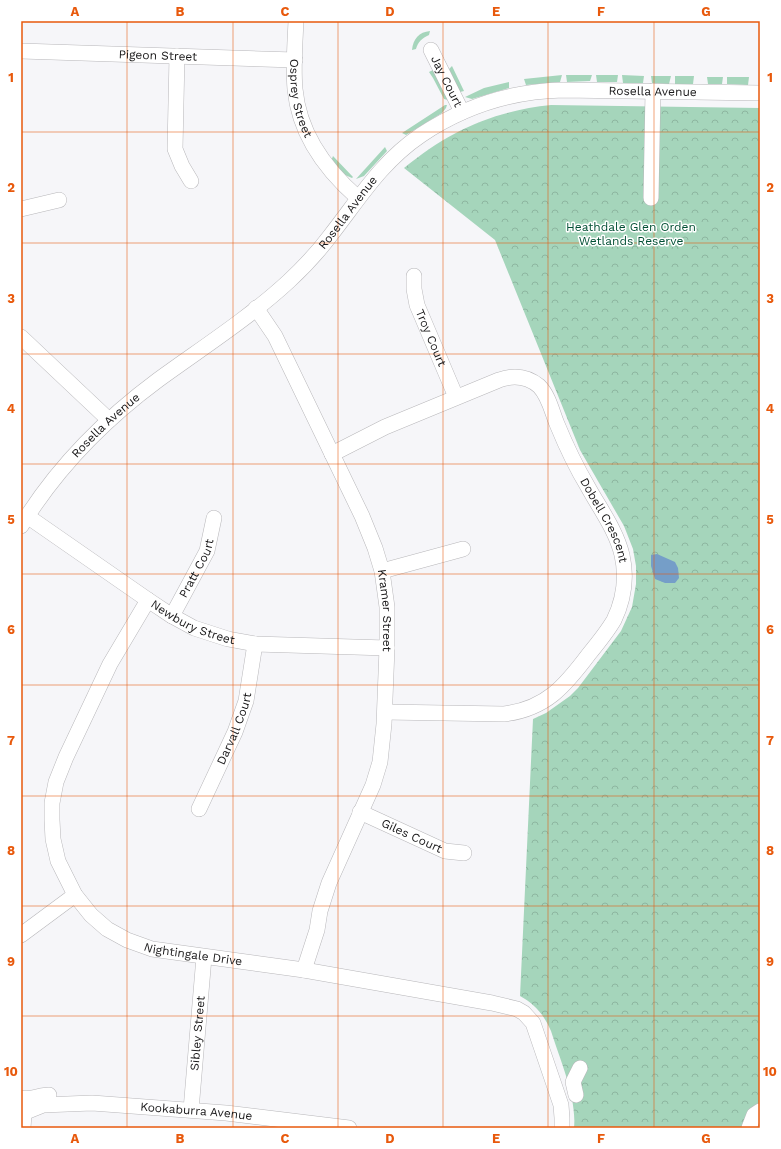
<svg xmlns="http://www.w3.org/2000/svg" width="781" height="1149" viewBox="0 0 781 1149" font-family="'Work Sans',sans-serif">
	<defs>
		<pattern id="park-crowns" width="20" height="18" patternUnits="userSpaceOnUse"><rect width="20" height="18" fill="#a5d5bb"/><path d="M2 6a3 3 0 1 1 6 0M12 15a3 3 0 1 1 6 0" fill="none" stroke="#8db6a0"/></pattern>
	</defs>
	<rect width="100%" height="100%" fill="#f6f6f9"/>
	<path fill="#a5d5bb" d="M430 31 429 35C422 38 418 42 416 49L412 50C413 39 419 32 430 31Z
		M452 66 464 91 460 92 449 69Z
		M433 70 436 73 448 100 444 99 433 78 429 72Z
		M562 75 560 82 526 85 524 79Z
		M566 75H592L590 81 567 82Z
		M596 75H618L617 82H597Z
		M622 75 644 76 643 83H623Z
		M651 76H671L669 84 652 83Z
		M675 76H694L693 84H675Z
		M707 77H723L722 84H708Z
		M727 77H749L748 85 727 84Z
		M509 82V88L472 99 465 97 484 88Z
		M445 105H447L446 108 442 113 406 135 402 133Z
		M385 147 387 151 364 176 356 179Z
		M333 156 353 177 352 178 345 175 331 161Z"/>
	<path fill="url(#park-crowns)" d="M551 105 760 108V1128H574C577 1098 560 1060 551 1031 544 1015 535 1004 520 996L533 719 546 713 570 696 578 688 621 631 632 607 636 584V566L633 549 624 526 580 450 495 240 404 168C449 131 493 111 551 105Z"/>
	<path fill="#759ec8" d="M657 554 675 562 678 568 679 578 675 583H665L655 579 651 566V555Z"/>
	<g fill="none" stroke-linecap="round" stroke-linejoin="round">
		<defs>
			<g id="minor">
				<path id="s1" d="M296 21C295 43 293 67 295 89 299 133 326 170 358 198"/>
				<path id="s2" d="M431 50 462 112"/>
				<path id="s3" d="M21 51 295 60"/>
				<path d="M177 56 175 149 182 166 191 181"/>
				<path d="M651 198 653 91"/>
				<path d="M21 209 59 200"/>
				<path id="s4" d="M414 276V289L417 305 456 397"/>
				<path id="s5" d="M256 308 275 336 362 516 375 548 382 571 387 607V648L384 724 380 762 373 785 329 883 320 911 317 930 304 970"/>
				<path d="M21 337 109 420"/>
				<path id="s6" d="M332 454 385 427 499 380C513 375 527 376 539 386 549 396 552 412 557 424 566 446 576 467 588 487 600 509 616 530 622 555 627 577 624 599 614 620 607 632 598 643 589 654 565 686 546 709 504 714L385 712"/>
				<path id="s7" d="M27 516 148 600 172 616 194 628 228 639 255 644 387 648"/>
				<path id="s8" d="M21 526C56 469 104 420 158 380 202 348 249 318 289 281 304 267 318 252 330 236 359 199 381 162 421 135 463 107 512 91 563 90L760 93"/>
				<path d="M382 571 463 549"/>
				<path id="s9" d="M148 600 110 664 66 757 56 782 52 803V820L53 839 58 861 75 895 91 915 107 929 127 940 152 949 304 970 492 1003 517 1009 524 1013 533 1023 561 1105 562 1118V1128"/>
				<path id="s10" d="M172 616 207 551 214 518"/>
				<path id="s11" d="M199 809 235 732 246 701 255 644"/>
				<path id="s12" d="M360 812 445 851 464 853"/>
				<path d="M21 935 75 895"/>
				<path d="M576 1095 573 1082 580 1068"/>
				<path d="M21 1098C30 1100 40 1095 49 1095"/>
				<path id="s13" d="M21 1110 28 1111 43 1105 92 1103 226 1113 349 1128"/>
				<path id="s14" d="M191 1110 204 957"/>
				<path d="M23 1128 25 1102"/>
				<path d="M749 1128 754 1115 760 1111"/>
			</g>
		</defs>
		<use href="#minor" stroke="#b8b7ba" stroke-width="16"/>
		<use href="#minor" stroke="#fff" stroke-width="15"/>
	</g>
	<path fill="none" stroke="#e8590c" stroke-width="1" stroke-opacity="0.55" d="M127 21V1128M233 21V1128M338 21V1128M443 21V1128M548 21V1128M654 21V1128M21 132H760M21 243H760M21 354H760M21 464H760M21 574H760M21 685H760M21 796H760M21 906H760M21 1016H760"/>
	<g text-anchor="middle" stroke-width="3" stroke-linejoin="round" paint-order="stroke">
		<g font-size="12" fill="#181718" stroke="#fff">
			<text dy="4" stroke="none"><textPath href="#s3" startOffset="137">Pigeon Street</textPath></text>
			<text dy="4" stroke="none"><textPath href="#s2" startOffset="35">Jay Court</textPath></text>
			<text dy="4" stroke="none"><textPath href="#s8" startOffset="804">Rosella Avenue</textPath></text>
			<text dy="4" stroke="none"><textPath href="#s1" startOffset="78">Osprey Street</textPath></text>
			<text dy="4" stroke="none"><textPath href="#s8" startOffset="456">Rosella Avenue</textPath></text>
			<text dy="4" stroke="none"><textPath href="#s4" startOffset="65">Troy Court</textPath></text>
			<text dy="4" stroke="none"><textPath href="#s8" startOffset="132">Rosella Avenue</textPath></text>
			<text dy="4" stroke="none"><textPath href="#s6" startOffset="375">Dobell Crescent</textPath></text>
			<text dy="4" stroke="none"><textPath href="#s10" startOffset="54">Pratt Court</textPath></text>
			<text dy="4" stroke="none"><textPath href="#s5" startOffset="332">Kramer Street</textPath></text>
			<text dy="4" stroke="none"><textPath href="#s7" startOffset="198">Newbury Street</textPath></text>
			<text dy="4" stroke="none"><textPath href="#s11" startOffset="88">Darvall Court</textPath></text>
			<text dy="4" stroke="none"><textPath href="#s12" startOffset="57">Giles Court</textPath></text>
			<text dy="4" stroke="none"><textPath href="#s9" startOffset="460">Nightingale Drive</textPath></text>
			<text dy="4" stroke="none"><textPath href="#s14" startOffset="77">Sibley Street</textPath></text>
			<text dy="4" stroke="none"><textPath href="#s13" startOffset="177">Kookaburra Avenue</textPath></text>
		</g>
		<g font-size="12" fill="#004f33" stroke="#fff">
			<text x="631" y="231">Heathdale Glen Orden<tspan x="631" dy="14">Wetlands Reserve</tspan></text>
		</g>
	</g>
	<rect width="781" height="1149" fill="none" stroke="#ffffff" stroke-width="44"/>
	<rect x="22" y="22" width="737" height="1105" fill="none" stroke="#e8590c" stroke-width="1.5"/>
	<g font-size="13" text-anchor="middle" font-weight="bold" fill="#e8590c">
		<text x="75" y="16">A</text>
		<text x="180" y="16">B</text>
		<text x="285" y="16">C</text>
		<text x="390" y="16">D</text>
		<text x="496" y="16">E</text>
		<text x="601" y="16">F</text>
		<text x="706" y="16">G</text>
		<text x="11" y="82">1</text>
		<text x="770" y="82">1</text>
		<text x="11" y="192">2</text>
		<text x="770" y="192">2</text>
		<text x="11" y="303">3</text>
		<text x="770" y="303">3</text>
		<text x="11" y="413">4</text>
		<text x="770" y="413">4</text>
		<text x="11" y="524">5</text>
		<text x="770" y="524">5</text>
		<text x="11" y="634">6</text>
		<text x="770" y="634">6</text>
		<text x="11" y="745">7</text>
		<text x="770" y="745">7</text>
		<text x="11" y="855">8</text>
		<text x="770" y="855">8</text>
		<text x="11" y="966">9</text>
		<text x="770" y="966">9</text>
		<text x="11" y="1076">10</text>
		<text x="770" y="1076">10</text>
		<text x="75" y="1143">A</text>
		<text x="180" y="1143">B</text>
		<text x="285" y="1143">C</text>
		<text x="390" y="1143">D</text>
		<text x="496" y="1143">E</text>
		<text x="601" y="1143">F</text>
		<text x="706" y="1143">G</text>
	</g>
</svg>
